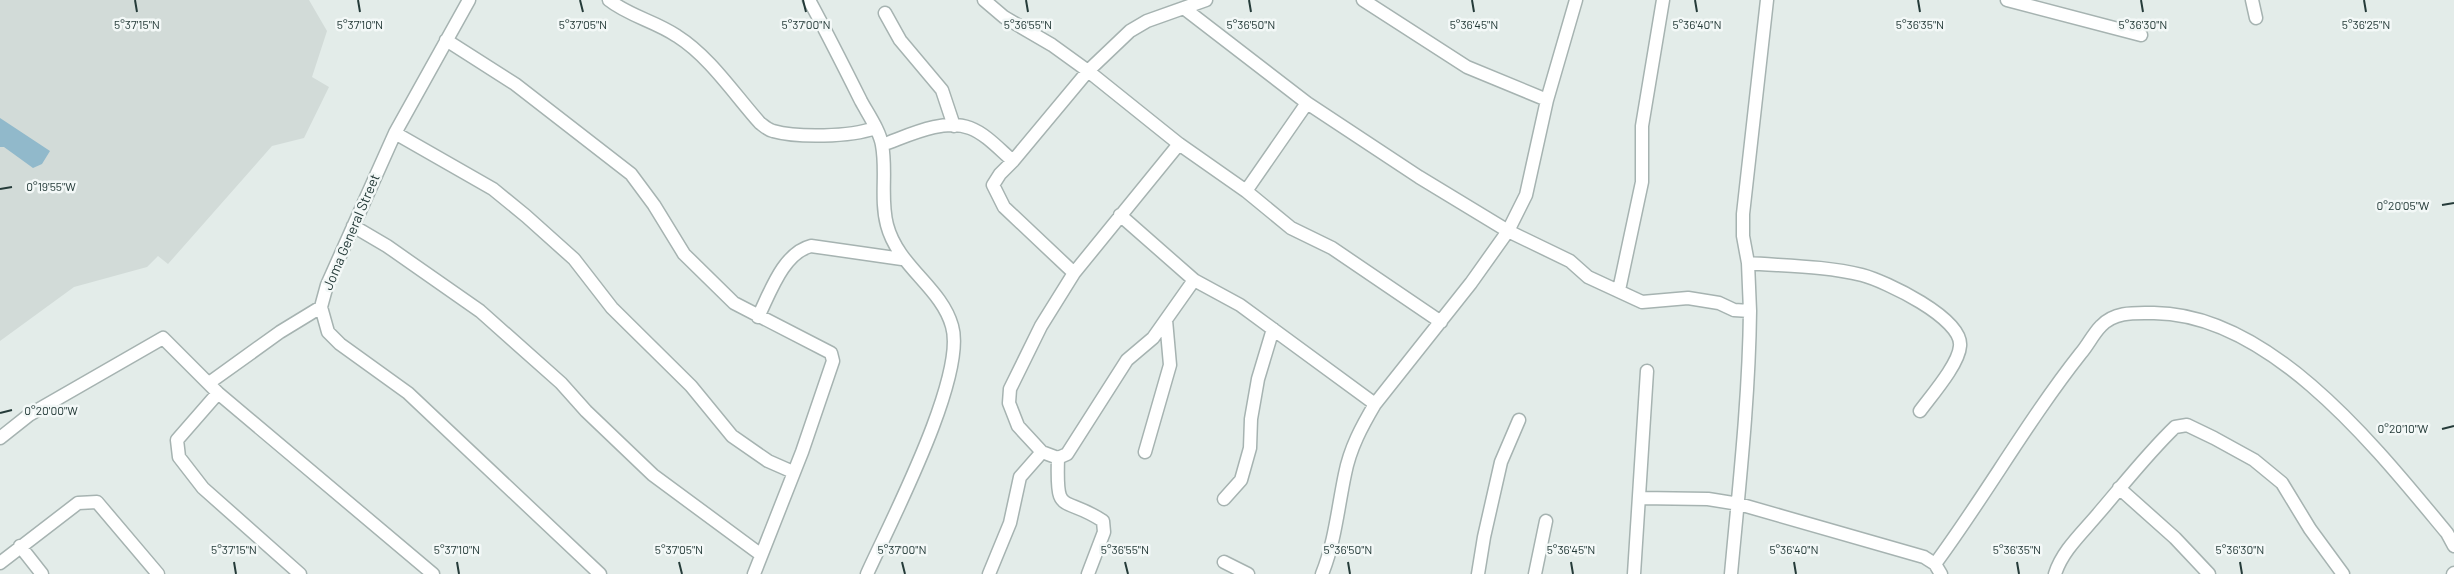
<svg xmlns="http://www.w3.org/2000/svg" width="2454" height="574" viewBox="0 0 2454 574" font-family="Barlow,sans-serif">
	<rect width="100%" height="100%" fill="#e3ece9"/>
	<path fill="#d2dbd8" d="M0 0H309L327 31 312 77 329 87 304 138 272 146 168 264 158 256 147 267 74 287 0 341Z"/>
	<path fill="#91b9cb" d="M0 118 50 151 42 164 33 168 4 147H0Z"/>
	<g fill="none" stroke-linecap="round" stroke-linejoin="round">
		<defs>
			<path id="minor" d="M469 0 395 133 327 285 321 307 328 332 340 344 408 393 600 574
				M609 0C629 16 655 21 677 36 710 57 734 94 760 123 764 126 768 130 773 131 798 138 850 137 875 128
				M809 0C827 33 844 67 861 101 868 114 880 131 882 145 887 171 880 199 887 225 898 267 941 287 952 326 967 376 890 523 867 574
				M984 0 1004 17 1052 45 1088 71 1179 144 1246 191 1291 228 1332 248 1441 322
				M1363 0 1467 67 1547 100
				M2007 0 2141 35
				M2252 0 2256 18
				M1185 9 1307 103 1419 177 1508 231 1570 261 1588 277 1642 302 1688 298 1719 303 1734 310 1750 311C1749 399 1739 487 1731 574
				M885 13 900 40 942 90 954 126
				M446 40 515 84 631 174 654 205 684 254 734 303 831 353 833 361 802 452 754 574
				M395 133 493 189 526 216 574 259 612 308 691 386 732 436 768 461 793 472
				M882 145C908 136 942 118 970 128 986 134 1000 150 1013 161
				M1246 191 1307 103
				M1120 215 1194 280 1240 305 1375 404
				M353 226 387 246 480 311 561 383 586 411 653 475 760 554
				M1748 263C1785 266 1826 266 1862 275 1885 281 1963 318 1960 346 1959 364 1931 396 1920 411
				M1074 273 1004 207 993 185 1000 174 1013 161 1088 71 1130 31 1147 21 1206 0
				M1619 290 1642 182V126L1663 0
				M1750 311 1748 263 1743 236V214L1767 0
				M758 317C770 293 783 253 811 246L902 259
				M209 383 280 332 321 307
				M218 393 177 440 179 457 203 488 300 574
				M0 438 29 415 163 338 218 393 433 574
				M1042 452 1018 426 1009 403 1010 389 1041 326 1074 273 1179 144
				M1145 452 1170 365 1166 320
				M1058 458C1056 518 1062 494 1103 521L1104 532 1088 574
				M2119 488 2175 538 2209 574
				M1640 498 1708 499 1739 504 1924 557 1935 564 1941 574
				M1224 499 1241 480 1250 448 1251 419 1258 379 1273 329
				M20 546 42 574
				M1224 562 1248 574
				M0 563 78 503 97 502 158 574
				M1935 564C1986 495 2028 420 2081 353 2088 345 2093 334 2101 326 2115 311 2136 313 2154 313 2272 314 2378 450 2447 533L2454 546
				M989 574 1010 523 1020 477 1042 452 1058 458 1067 454 1127 360 1153 338 1194 280
				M1322 574C1335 542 1338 507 1345 474 1350 448 1362 426 1375 404L1471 283 1508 231 1526 195 1547 100 1576 0
				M1478 574 1484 537 1501 462 1519 420
				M1535 574 1546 521
				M1634 574 1647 371
				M2055 574C2062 551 2082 533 2098 514 2123 485 2147 454 2175 427L2187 425 2214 438 2254 460 2282 483 2310 529 2343 574
				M2453 574 2454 573"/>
		</defs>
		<use href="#minor" stroke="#a6b3b1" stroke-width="15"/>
		<use href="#minor" stroke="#fff" stroke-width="12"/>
	</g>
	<path fill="none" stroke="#253b39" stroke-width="2" d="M135 0 137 12M358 0 360 12M580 0 583 12M803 0 806 12M1026 0 1028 12M1249 0 1251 12M1472 0 1474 12M1695 0 1697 12M1918 0 1920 12M2141 0 2143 12M2364 0 2366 12M0 189 12 187M2442 205 2454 203M0 413 12 410M2442 429 2454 426M234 562 236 574M457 562 459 574M679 562 682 574M902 562 905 574M1125 562 1128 574M1348 562 1350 574M1571 562 1573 574M1794 562 1796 574M2017 562 2019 574M2240 562 2242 574"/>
	<g text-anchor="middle" stroke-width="5" stroke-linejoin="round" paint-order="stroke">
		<g font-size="14" fill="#253b39" stroke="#f3f8f7">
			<text transform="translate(351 232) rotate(-67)" y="5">Joma General Street</text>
		</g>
	</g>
	<g font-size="12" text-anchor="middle" fill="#253b39" stroke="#f3f8f7" stroke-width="5" stroke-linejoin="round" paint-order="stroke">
		<text x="583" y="29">5°37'05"N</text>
		<text x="1251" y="29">5°36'50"N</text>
		<text x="2366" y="29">5°36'25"N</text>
		<text x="137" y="29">5°37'15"N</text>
		<text x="360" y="29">5°37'10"N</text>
		<text x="806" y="29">5°37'00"N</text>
		<text x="1028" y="29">5°36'55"N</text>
		<text x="1474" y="29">5°36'45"N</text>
		<text x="1697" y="29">5°36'40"N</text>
		<text x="1920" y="29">5°36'35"N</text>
		<text x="2143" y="29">5°36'30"N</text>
		<text x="51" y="191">0°19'55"W</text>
		<text x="2403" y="210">0°20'05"W</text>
		<text x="51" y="415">0°20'00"W</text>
		<text x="2403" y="433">0°20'10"W</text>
		<text x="234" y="554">5°37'15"N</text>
		<text x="457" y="554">5°37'10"N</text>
		<text x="679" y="554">5°37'05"N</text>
		<text x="902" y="554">5°37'00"N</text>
		<text x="1125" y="554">5°36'55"N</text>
		<text x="1348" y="554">5°36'50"N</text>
		<text x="1571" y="554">5°36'45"N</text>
		<text x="1794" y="554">5°36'40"N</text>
		<text x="2017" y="554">5°36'35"N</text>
		<text x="2240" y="554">5°36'30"N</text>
	</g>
</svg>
